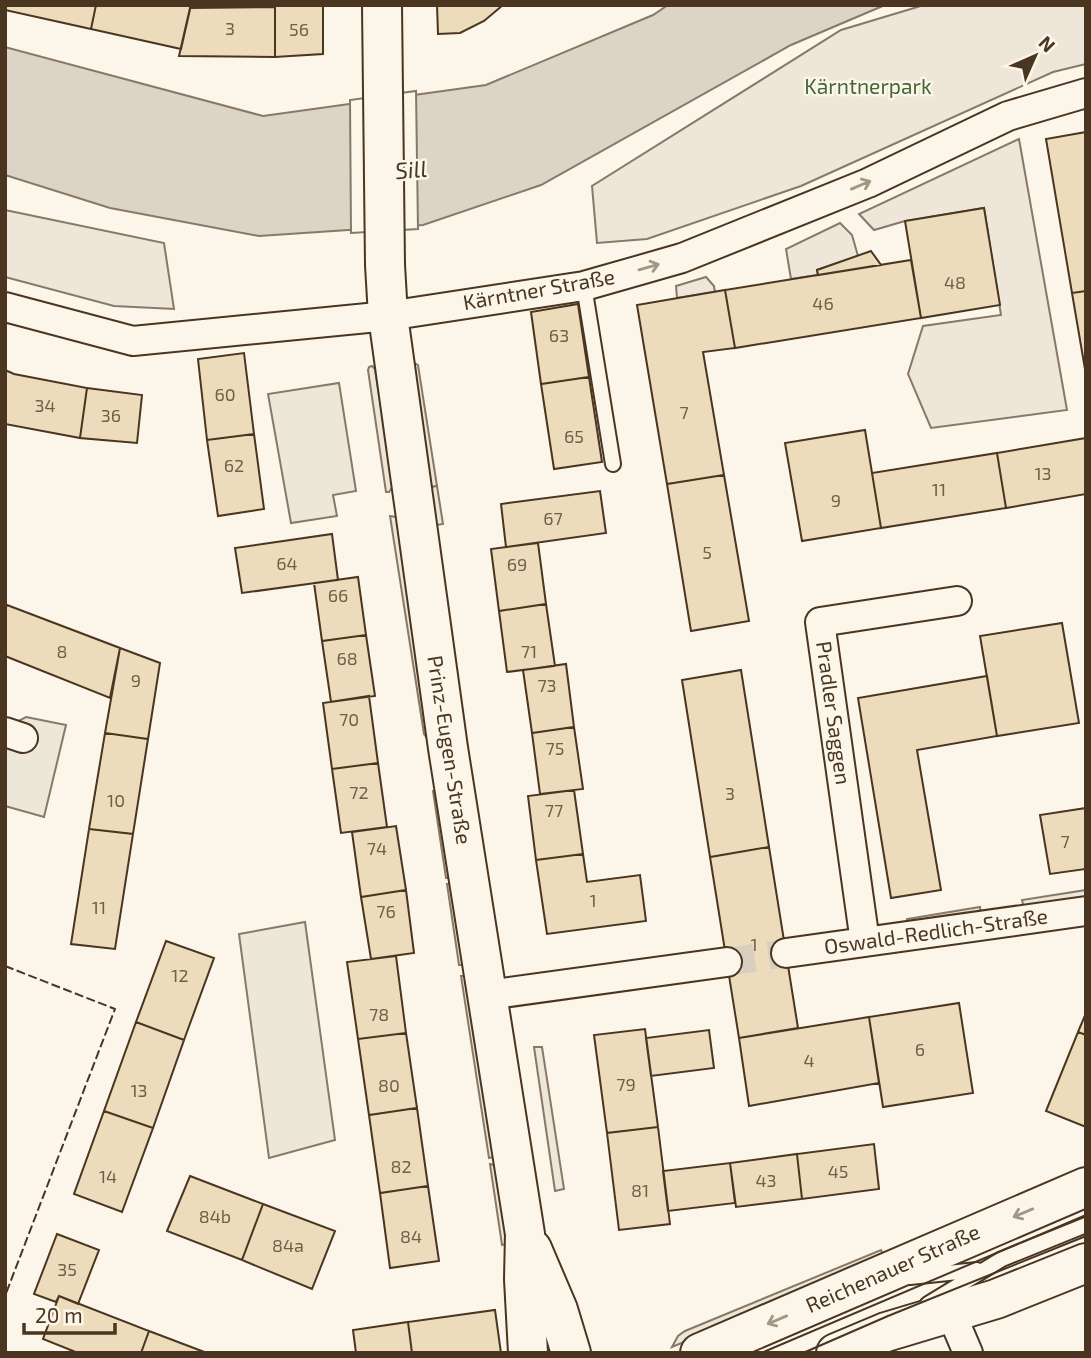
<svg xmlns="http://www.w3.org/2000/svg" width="1091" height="1358" viewBox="0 0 1091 1358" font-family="'Exo 2',sans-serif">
	<rect width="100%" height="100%" fill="#fbf6e9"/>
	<path fill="#ede6d9" stroke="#887966" stroke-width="2" d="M924 5H1086V64L1053 72 801 186 647 239 597 243 592 186 841 30Z
		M1019 139 1067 410 931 428 908 374 923 326 1001 315 984 208 905 221 874 230 859 214Z
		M5 210 164 243 174 309 114 306 5 277Z
		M840 223 852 235 858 256 817 270 818 275 791 279 786 249Z
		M706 277 714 286 715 292 677 298 676 286Z
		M413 362 418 365 437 486 432 487 427 480Z
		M372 366 375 369 393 486 389 492H386L368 370 369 367Z
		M390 516 396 517 398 519 430 737 427 738 424 734Z
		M437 790 451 878H446L433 791Z
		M447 884H451L465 965H459Z
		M461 976H466L496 1154 493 1157 489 1158Z
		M534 1047H542L564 1189 555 1191Z
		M490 1164 498 1166 510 1243 502 1245Z"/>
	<path fill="#ede7d9" stroke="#887966" stroke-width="2" d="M339 383 356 491 333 495 337 516 291 523 268 394Z
		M427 480 432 487 437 486 443 524 437 525 435 531Z
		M26 717 66 725 44 817 5 806V728Z
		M1086 890V899L1024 909 1022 900Z
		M980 907 981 916 908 927 907 919Z
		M305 922 335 1140 269 1158 239 934Z
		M881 1250 885 1259 672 1347 678 1336 685 1331Z"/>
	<path fill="#dcd4c6" stroke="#887966" stroke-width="2" d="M668 5H885L791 45 541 185 423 225 259 236 110 208 5 175V47L263 116 486 85 653 15Z"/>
	<path fill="#fbf6e9" stroke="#887966" stroke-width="2" d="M416 91 418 229 351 233 350 100Z"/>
	<path fill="#ecdcbc" stroke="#4a3520" stroke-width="2" d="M5 5H96L91 29 5 10Z
		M96 5H191L181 49 91 29Z
		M275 5H323V54L275 57Z
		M437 5H503L484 21 460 33 438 34Z
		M275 7V57L179 56 190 8Z
		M1086 132V291L1072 293 1046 139Z
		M984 208 1000 305 921 318 905 221Z
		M871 251 881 265 818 275 817 270Z
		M911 260 921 318 735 348 725 290Z
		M725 290 735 348 703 352 724 475 667 484 637 305Z
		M1086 291V375L1072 293Z
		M578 304 589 377 541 384 531 312Z
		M244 353 254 434 207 440 198 359Z
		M5 370 14 374 87 388 80 438 5 424Z
		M589 377 602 462 554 469 541 384Z
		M87 388 142 395 137 443 80 438Z
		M865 430 881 528 802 541 785 443Z
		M254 434 264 509 218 516 207 440Z
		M1086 438V494L1006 508 997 453Z
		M997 453 1006 508 881 528 872 473Z
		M724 475 749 621 691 631 667 484Z
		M600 491 606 533 506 547 501 504Z
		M332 534 338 580 242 593 235 548Z
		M538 543 546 604 499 611 491 549Z
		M358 577 366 635 322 641 314 583Z
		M546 604 555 666 507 672 499 611Z
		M7 605 120 648 110 698 5 656V610Z
		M1062 623 1079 723 997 736 980 636Z
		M366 635 375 696 331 702 322 641Z
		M120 648 160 663 148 739 105 733Z
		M566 664 574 727 532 733 523 670Z
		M741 670 769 847 710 857 682 680Z
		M987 676 997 736 917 750 941 890 891 898 858 698Z
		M369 696 378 763 332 769 323 703Z
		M574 727 583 789 540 794 532 733Z
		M105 733 148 739 133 834 89 829Z
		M378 763 387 827 341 833 332 769Z
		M574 790 583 854 536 860 528 796Z
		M1086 808V869L1050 874 1040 815Z
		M396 826 406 890 361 897 352 832Z
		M89 829 133 834 115 949 71 944Z
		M769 847 798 1028 739 1038 710 857Z
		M583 854 587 882 640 875 646 921 547 934 536 860Z
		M406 890 414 953 371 959 361 897Z
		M166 941 214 958 184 1040 136 1022Z
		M396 956 406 1033 358 1039 347 962Z
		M959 1003 973 1093 883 1107 869 1017Z
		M1086 1013V1035L1078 1032Z
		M869 1017 879 1083 749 1106 739 1038Z
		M136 1022 184 1040 153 1128 104 1111Z
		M645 1029 658 1127 607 1133 594 1035Z
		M709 1030 714 1068 651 1076 646 1038Z
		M1078 1032 1086 1035V1127L1046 1111Z
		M406 1033 417 1108 369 1115 358 1039Z
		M417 1108 428 1186 380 1193 369 1115Z
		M104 1111 153 1128 122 1212 74 1194Z
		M658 1127 670 1224 619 1230 607 1133Z
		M874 1144 879 1189 802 1199 797 1154Z
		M797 1154 802 1199 736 1207 730 1163Z
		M730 1163 735 1203 668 1211 663 1171Z
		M190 1176 263 1204 242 1260 167 1231Z
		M428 1186 439 1261 390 1268 380 1193Z
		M263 1204 335 1231 312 1289 242 1260Z
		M57 1234 99 1250 78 1304 59 1296 56 1302 34 1294Z
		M59 1296 149 1331 141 1353H78L43 1339Z
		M495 1310 501 1353H412L408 1322Z
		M408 1322 412 1353H356L353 1330Z
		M149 1331 207 1353H141Z"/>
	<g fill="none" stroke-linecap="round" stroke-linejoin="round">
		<path stroke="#d8cfc1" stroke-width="28" stroke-dasharray="28 14" stroke-linecap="butt" d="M727 962 786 953"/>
		<defs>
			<path id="lane" d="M584 286 613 464
				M910 1277 977 1270
				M928 1304 1002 1259 1086 1225"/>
			<path id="street" d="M5 307 133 341 388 316 584 286 682 258 868 183 1008 116 1086 93
				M5 732 23 738
				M865 942 820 622 957 601
				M786 953 1086 911
				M488 995 727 962
				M951 1313 968 1353"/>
			<path id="secondary" d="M382 5 385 265 388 316 448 748 525 1234 524 1279 528 1353
				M532 1249 558 1310 571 1353
				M700 1353 1086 1187
				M836 1353 886 1332 996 1299 1086 1263"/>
		</defs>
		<use href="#lane" stroke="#4a3520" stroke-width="18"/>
		<use href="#street" stroke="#4a3520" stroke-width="32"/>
		<use href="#secondary" stroke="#4a3520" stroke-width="42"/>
		<use href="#lane" stroke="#fbf6e9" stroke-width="14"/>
		<use href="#street" stroke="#fbf6e9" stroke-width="28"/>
		<use href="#secondary" stroke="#fbf6e9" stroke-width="38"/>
		<path stroke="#4a3520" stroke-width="2" d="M761 1353 1086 1215
			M803 1353 888 1316 1086 1236"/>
		<path stroke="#4a3520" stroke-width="2" stroke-dasharray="9 3.5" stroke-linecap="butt" d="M5 966 115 1009 5 1296"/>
	</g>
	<defs><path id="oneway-shaft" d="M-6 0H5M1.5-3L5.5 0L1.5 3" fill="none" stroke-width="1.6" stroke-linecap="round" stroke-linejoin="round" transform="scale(1.75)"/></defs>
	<g stroke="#a29684">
		<use href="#oneway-shaft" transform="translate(861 185) rotate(-23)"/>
		<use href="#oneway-shaft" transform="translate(649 267) rotate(-16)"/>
		<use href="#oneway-shaft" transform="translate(1023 1213) rotate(157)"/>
		<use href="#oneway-shaft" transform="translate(777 1320) rotate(157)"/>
	</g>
	<g text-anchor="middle" stroke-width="5" stroke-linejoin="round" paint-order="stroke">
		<g font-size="18" fill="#725f47">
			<text x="230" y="35">3</text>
			<text x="299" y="36">56</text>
			<text x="955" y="289">48</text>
			<text x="823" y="310">46</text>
			<text x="559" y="342">63</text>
			<text x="225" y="401">60</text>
			<text x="45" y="412">34</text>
			<text x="684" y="419">7</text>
			<text x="111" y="422">36</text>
			<text x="574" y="443">65</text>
			<text x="234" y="472">62</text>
			<text x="1043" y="480">13</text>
			<text x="939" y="496">11</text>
			<text x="836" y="507">9</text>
			<text x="553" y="525">67</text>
			<text x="707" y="559">5</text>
			<text x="287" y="570">64</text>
			<text x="517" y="571">69</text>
			<text x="338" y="602">66</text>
			<text x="62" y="658">8</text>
			<text x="529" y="658">71</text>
			<text x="347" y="665">68</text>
			<text x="136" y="687">9</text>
			<text x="547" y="692">73</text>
			<text x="349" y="726">70</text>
			<text x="555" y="755">75</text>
			<text x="359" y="799">72</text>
			<text x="730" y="800">3</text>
			<text x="116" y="807">10</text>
			<text x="554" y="817">77</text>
			<text x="1065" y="848">7</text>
			<text x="377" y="855">74</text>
			<text x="593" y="907">1</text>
			<text x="99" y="914">11</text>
			<text x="386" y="918">76</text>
			<text x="754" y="951">1</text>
			<text x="180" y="982">12</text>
			<text x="379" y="1021">78</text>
			<text x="920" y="1056">6</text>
			<text x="809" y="1067">4</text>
			<text x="626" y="1091">79</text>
			<text x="389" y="1092">80</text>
			<text x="139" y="1097">13</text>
			<text x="401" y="1173">82</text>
			<text x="838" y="1178">45</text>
			<text x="108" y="1183">14</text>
			<text x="766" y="1187">43</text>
			<text x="640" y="1197">81</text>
			<text x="215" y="1223">84b</text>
			<text x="411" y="1243">84</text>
			<text x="288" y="1252">84a</text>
			<text x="67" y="1276">35</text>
		</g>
		<g font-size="21" fill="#436837" stroke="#fbf6e9">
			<text x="868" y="94">Kärntnerpark</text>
		</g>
		<g font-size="21" fill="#4a3520" stroke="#fbf6e9">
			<text transform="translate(539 290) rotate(-10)" y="7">Kärntner Straße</text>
			<text transform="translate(833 713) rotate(82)" y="7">Pradler Saggen</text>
			<text transform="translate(449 750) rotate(81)" y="7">Prinz-Eugen-Straße</text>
			<text transform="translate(936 932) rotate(-8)" y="7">Oswald-Redlich-Straße</text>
			<text transform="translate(893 1269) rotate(-24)" y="7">Reichenauer Straße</text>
		</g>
		<g font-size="23" font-style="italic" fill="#4a3520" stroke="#fbf6e9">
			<text transform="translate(411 170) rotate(-5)" y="8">Sill</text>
		</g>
	</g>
	<rect width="1091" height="1358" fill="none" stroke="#4a3520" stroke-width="14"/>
	<g transform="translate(1035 56) rotate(45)" stroke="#fbf6e9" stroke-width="5" paint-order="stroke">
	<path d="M0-5L12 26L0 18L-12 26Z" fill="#4a3520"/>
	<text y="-10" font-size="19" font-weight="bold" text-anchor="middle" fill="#4a3520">N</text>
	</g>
	<path d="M24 1323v10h91v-10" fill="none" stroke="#4a3520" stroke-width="3.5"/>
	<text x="35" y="1323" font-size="21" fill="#4a3520" stroke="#fbf6e9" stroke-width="5" paint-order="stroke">20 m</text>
</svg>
